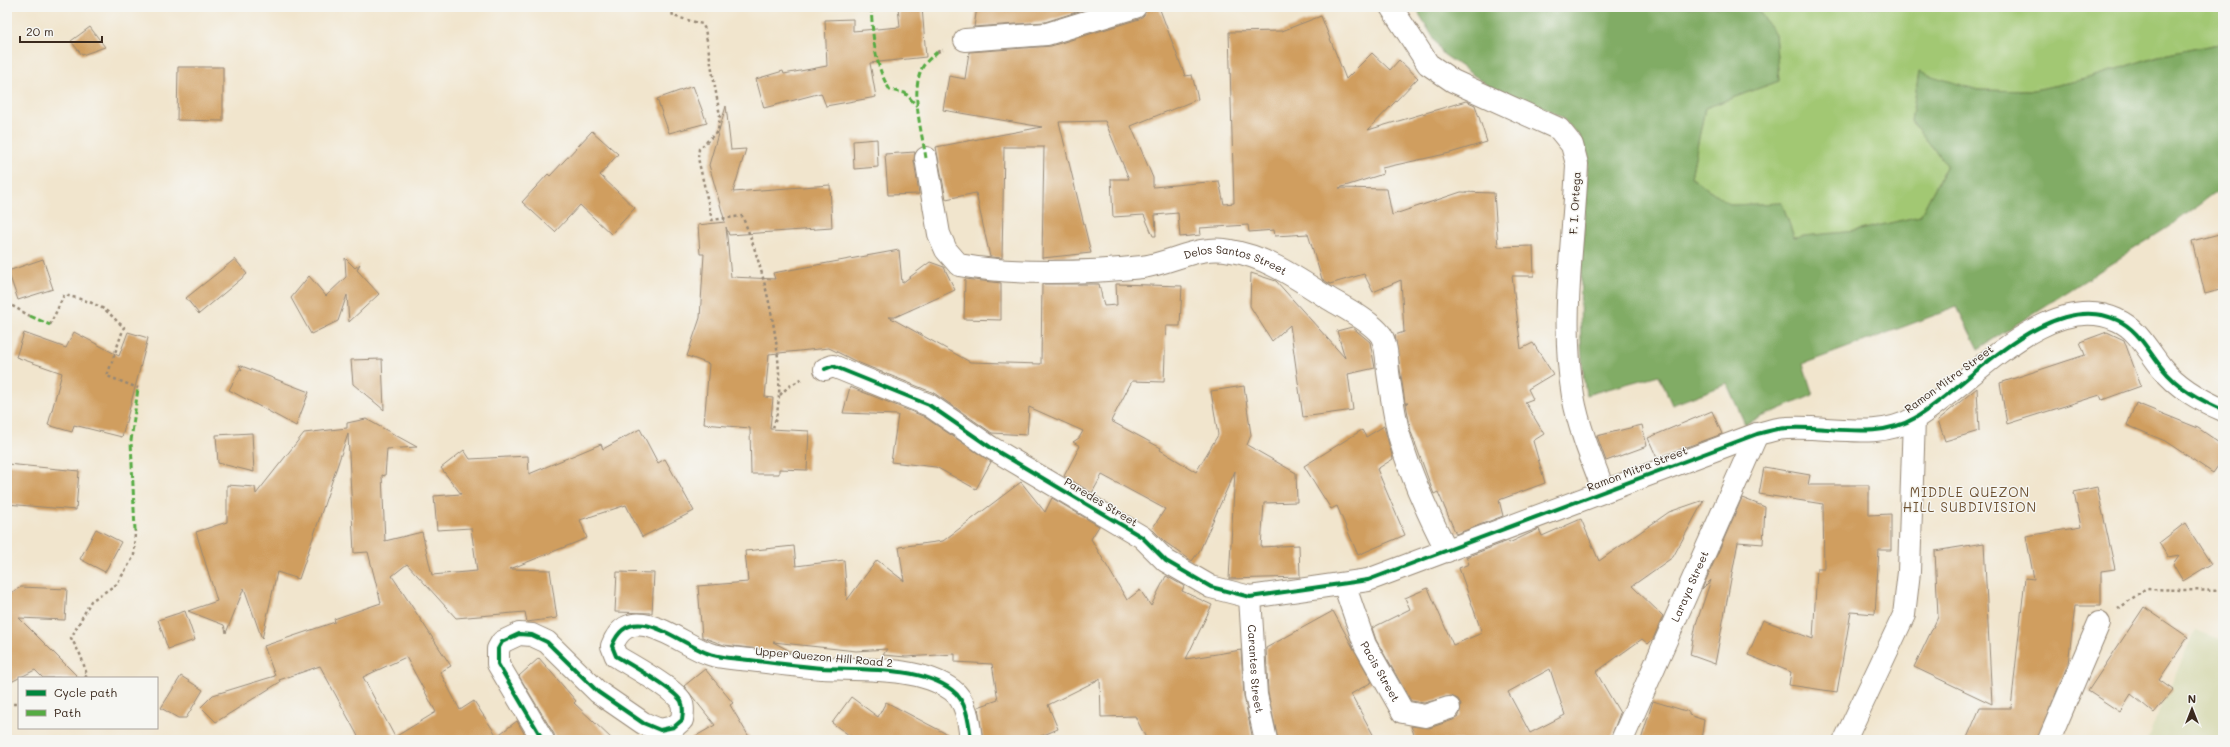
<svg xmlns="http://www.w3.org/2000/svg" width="2230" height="747" viewBox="0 0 2230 747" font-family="Mali,sans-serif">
	<rect width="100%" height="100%" fill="#f6f6f2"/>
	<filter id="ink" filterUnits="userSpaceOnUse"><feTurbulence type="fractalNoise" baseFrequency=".025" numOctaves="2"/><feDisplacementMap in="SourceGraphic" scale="8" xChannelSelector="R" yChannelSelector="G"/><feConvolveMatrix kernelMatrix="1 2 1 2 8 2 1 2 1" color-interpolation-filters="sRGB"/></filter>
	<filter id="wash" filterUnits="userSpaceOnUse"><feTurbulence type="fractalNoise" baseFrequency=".012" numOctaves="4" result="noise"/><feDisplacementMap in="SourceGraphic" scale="16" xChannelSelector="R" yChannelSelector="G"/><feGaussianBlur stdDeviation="0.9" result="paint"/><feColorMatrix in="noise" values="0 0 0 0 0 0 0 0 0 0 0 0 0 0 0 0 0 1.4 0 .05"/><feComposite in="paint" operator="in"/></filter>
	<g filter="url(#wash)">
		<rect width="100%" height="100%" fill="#f1e5cd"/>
		<path fill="#dcdebc" d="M2195 630 2223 640V740H2147Z"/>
		<path fill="#a2c873" stroke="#6e7948" d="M1756 7H2223V37L2218 44 2158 56 2085 79 2030 91 1978 90 1919 73 1911 121 1947 165 1920 216 1856 231 1794 237 1782 203 1731 205 1691 177 1705 108 1779 81 1775 34Z"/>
		<path fill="#81ac65" stroke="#5e6b42" d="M1415 7H1756L1775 34 1779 81 1705 108 1691 177 1731 205 1782 203 1794 237 1856 231 1920 216 1947 165 1911 121 1919 72 1978 90 2030 91 2085 79 2158 56 2218 44 2223 37V187L2173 224 1978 349 1957 307 1803 364 1813 395 1745 424 1727 384 1672 405 1659 375 1586 395C1574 316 1584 235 1588 155L1579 136 1562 118 1543 107 1489 86 1443 54Z"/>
		<g id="blocks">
			<path fill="#d09e5e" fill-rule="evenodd" d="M898 7H922L926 57 870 63 876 97 826 106 821 93 764 108 756 79 783 71 784 74 827 66 825 20 853 19V31L900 27Z
				M977 7H1092L1045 22 974 27Z
				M1147 7H1159L1185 76 1192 75 1198 99 1131 126 1153 178V187L1219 181 1224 204 1234 203 1229 32 1282 31 1321 16 1346 79 1372 53 1390 70 1399 60 1418 78 1368 130 1466 101 1475 105 1487 142 1450 153 1382 168 1383 174 1339 188 1387 189 1392 215 1461 192 1494 193 1498 247 1533 246 1534 276H1512L1521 349 1533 343 1553 374 1528 389 1533 399 1525 402 1544 434 1533 441 1545 483 1499 500 1503 516 1456 534 1438 492 1434 494 1432 489 1411 432 1406 404 1408 403H1405L1395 335 1404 332 1401 280 1373 292 1364 274 1330 284 1322 279 1308 234 1275 236 1274 230 1249 232 1248 225 1200 228 1201 235 1180 237 1178 213 1155 215 1156 236H1153L1144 215 1113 217 1111 179H1129L1105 121 1059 122 1091 253 1042 258 1044 147H1004L1002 258 990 257 976 193 946 199 936 147 1042 127 943 110 949 76 965 79 969 52 1051 46 1139 19 1144 15Z
				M90 27 105 47 82 55 71 41Z
				M178 67H223V121L177 120Z
				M693 86 707 123 669 133 657 99Z
				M726 106 731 150 746 149 733 192 830 185 832 228 729 235 726 227 731 277 775 279 773 273 899 250 902 283 930 262 944 267 955 290 895 317H889L970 362 1041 364 1042 284H1099L1104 306 1117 305 1116 284 1182 286 1180 326H1166L1164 382 1132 381 1111 421 1161 448 1160 450 1196 472 1218 435 1211 391 1244 386 1251 435 1247 445 1296 473 1297 502 1264 503 1261 547 1299 545 1300 577 1229 579 1235 471 1200 550 1192 561 1165 542 1152 529 1165 509 1102 475 1092 493 1064 476 1080 446 1073 442 1079 438 1083 431 1029 407 1027 435 992 433 934 393 857 362 829 348 769 354 765 397 773 398 770 429 809 431 807 470 779 469V474H751L750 428 704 424 709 364 687 356 700 318 704 254H700L698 225 725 222 709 165Z
				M592 131 618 154 600 175 635 208 611 234 580 205 555 232 522 202 548 174 550 176Z
				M877 139 878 167 854 169 853 141Z
				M915 152 914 160 919 194 888 195 885 154Z
				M2223 233V289L2205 294 2192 241Z
				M345 258 355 268 360 264 357 270 379 294 349 322 347 295 338 321 311 334 291 298 309 276 326 296 346 277Z
				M43 259 53 289 18 300 8 271Z
				M235 259 247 274 199 314 186 298Z
				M1251 273 1276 281 1345 358 1337 331 1352 327 1370 342 1375 368 1348 374 1353 410 1303 417 1290 325 1272 341 1250 306Z
				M965 279 1001 283V320L964 319Z
				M74 332 119 356 128 332 148 338 122 437 74 425 72 432 48 425 62 373 16 357 24 333 66 348Z
				M2107 332 2124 340 2141 386 2102 400 2100 395 2007 424 2000 383 2085 355 2080 342Z
				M382 359 384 410 353 384 351 360Z
				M239 365 309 392 296 426 229 390 240 369 242 370Z
				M850 387 923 416 991 462 976 489 936 467 891 462 898 415 843 413Z
				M1977 388 1979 431 1945 441 1938 420Z
				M2136 403 2198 428 2223 445V459L2213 473 2165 441 2127 425Z
				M1712 411 1722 434 1657 458 1648 438Z
				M366 419 417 447 387 449 385 476 382 475 385 541 422 532 432 575 477 571 471 528 437 530 434 496 461 494 441 468 464 450 470 459 528 456 529 474 601 444 603 449 640 429 658 463 665 459 694 511 642 537 626 505 580 520 587 538 510 569 550 570 557 618 527 622 525 612 456 618 407 564 392 576 451 666 440 672 460 710 474 701 497 736 517 721 528 740H360L320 666 279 680 280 682 216 722 201 707 213 695 275 676 264 646 335 622 334 619 381 603 368 552 354 553 348 434 299 579 277 572 262 639 244 588 226 633 224 625 188 611 217 601 196 532 227 522V485L255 487 256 494 304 433 347 428V423ZM406 657 436 712 395 737 363 677Z
				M1642 425 1647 446 1606 461 1597 436Z
				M1384 426 1393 459 1377 469 1405 535 1358 555 1337 506 1331 509 1304 466 1362 430 1366 437Z
				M252 433 254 472 218 463 216 435Z
				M7 464 79 471 76 510 7 504Z
				M1764 467 1810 475 1808 485H1869V515L1891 514V550H1879L1875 614 1851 612 1837 692 1789 685 1791 672 1748 655 1763 620 1813 639 1817 569H1824L1823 504 1759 494Z
				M1021 482 1045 512 1052 498 1099 526 1091 539 1127 600 1140 590 1151 606 1166 576 1184 586 1182 591 1212 605 1186 659 1241 650 1244 696 1253 740H1147L1135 716 1101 717 1100 679 1048 705 1058 729 1032 740H983L978 707 998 700 992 664 955 662V654L906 657 883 655 887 649 856 651 773 642 794 653 724 645 702 637 698 586 748 582 745 551 794 546 796 566 844 560 847 600 877 560 904 581 899 547 943 541Z
				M2097 487 2115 569 2101 571V606H2075L2068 664 2037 740H1966L1980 708H2011L2025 578 2034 579 2026 536 2081 527 2074 492Z
				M1742 498 1765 507 1763 544 1738 542 1715 664 1690 655 1696 624 1711 580 1702 589Z
				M1704 500 1673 557 1632 586 1663 616 1653 639 1648 644 1642 639 1596 672 1620 713 1610 740H1416L1411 726 1429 728 1453 720 1459 716 1461 704 1458 699 1451 696 1424 703 1411 701 1376 640 1372 628 1410 609 1405 598 1428 588 1453 645 1482 633 1459 568 1469 564 1466 557 1508 541 1509 543 1539 529 1542 536 1581 519 1599 561 1669 512ZM1550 669 1565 715 1530 733 1508 692Z
				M2185 523 2211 564 2183 581 2173 564 2179 555 2168 557 2159 543Z
				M96 529 121 542 105 572 80 559Z
				M1984 543 1992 704 1914 667 1938 617 1935 551Z
				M617 572 654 573 652 613 615 612Z
				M21 587 67 589 65 620 19 618 79 678H43L35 670 7 684V595Z
				M2144 607 2188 637 2159 680 2173 690 2154 713 2131 694 2120 712 2088 691Z
				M185 611 195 640 168 649 158 620Z
				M1333 611 1372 682 1351 694 1376 740H1278L1268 693 1266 648Z
				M539 658 576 701 574 703 613 740H555L554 734 519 676Z
				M705 669 733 703 730 705 751 740H689L715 725 684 686Z
				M181 676 203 690 186 718H178L161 708Z
				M851 697 878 717 886 702 958 740H856L832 723Z
				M1653 701 1689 712V715L1704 720 1701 740H1641Z"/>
		</g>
	</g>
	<g filter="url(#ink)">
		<use href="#blocks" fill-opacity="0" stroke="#968876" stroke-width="1"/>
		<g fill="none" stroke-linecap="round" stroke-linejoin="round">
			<defs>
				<g id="minor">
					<path d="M1391 7 1428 64 1453 81 1559 129 1572 145 1577 164C1574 241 1560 319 1573 396 1579 429 1592 460 1604 491"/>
					<path d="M965 40 1047 34 1135 7"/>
					<path id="s1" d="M926 158 939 234 946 250 959 265C1013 275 1087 273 1142 267 1172 263 1199 244 1231 251 1267 257 1298 279 1328 298 1343 307 1371 321 1381 335 1387 345 1387 361 1388 372 1391 393 1394 414 1399 435 1410 475 1428 514 1447 551"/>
					<path d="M825 369 833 366 929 405 990 447 1142 537 1166 561 1211 587 1250 597 1368 580 1757 434C1767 432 1777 428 1787 428 1829 425 1876 441 1915 418 1968 386 2048 288 2117 320 2138 329 2148 351 2162 368 2178 388 2200 400 2223 410"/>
					<path id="s2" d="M1344 584 1365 645 1403 712 1425 716 1449 708"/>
					<path id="s3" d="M1250 597 1256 695 1266 740"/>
					<path d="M543 740 498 664V649L502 642 519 634 532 635 547 642 598 692 643 723 660 730 674 727 682 720C683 714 684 707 681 701 673 688 630 665 616 656L612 646C631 596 684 648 713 655 725 658 738 659 750 660 774 663 798 666 822 668 861 670 920 666 952 690 967 701 969 723 971 740"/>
					<path id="s4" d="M1622 740 1757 434"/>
					<path d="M1845 740 1904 615 1909 572 1914 418"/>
					<path d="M2049 740 2099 623"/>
				</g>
			</defs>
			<use href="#minor" stroke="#968876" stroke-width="24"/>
			<path stroke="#968876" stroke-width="2.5" stroke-dasharray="3 3" stroke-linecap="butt" d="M671 7 673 16 702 24 705 29 720 116 718 131 699 149 698 158 712 220 742 216C764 265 793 381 772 430
				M937 52 943 50
				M7 303 30 316
				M50 325 64 295C77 298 94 302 105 310 112 315 117 322 124 327L107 376 138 388
				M780 395 788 387 803 378
				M2118 609 2145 589 2223 591
				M85 678 87 675 81 656 71 638 91 601 117 584 134 556 135 531
				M7 704H19"/>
			<use href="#minor" stroke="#fff" stroke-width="22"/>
			<path stroke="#55ab43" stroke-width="3" stroke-dasharray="6 3" stroke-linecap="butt" d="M871 7C873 36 874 65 890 90L905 93 917 106
				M926 158C922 133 910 92 922 68 925 62 932 57 937 52
				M30 316 50 325
				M135 531 131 441 138 388"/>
			<defs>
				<path id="cycleway" d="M825 369 833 366 929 405 990 447 1142 537 1166 561 1211 587 1250 597 1368 580 1757 434C1767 432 1777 428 1787 428 1829 425 1876 441 1915 418 1968 386 2048 288 2117 320 2138 329 2148 351 2162 368 2178 388 2200 400 2223 410
					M543 740 498 664V649L502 642 519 634 532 635 547 642 598 692 643 723 660 730 674 727 682 720C683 714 684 707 681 701 673 688 630 665 616 656L612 646C631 596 684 648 713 655 725 658 738 659 750 660 774 663 798 666 822 668 861 670 920 666 952 690 967 701 969 723 971 740"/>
			</defs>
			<use href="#cycleway" stroke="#f6f6f2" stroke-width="6"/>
			<use href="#cycleway" stroke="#00873e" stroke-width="4"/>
		</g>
	</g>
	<g text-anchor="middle" stroke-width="3" stroke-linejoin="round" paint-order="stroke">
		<g font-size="11" fill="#3b2a1e" stroke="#f6f6f2">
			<text transform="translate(1575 203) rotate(-87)" y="4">F. I. Ortega</text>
			<text dy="4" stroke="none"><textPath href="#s1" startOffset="395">Delos Santos Street</textPath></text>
			<text transform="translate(1949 379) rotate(-36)" y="4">Ramon Mitra Street</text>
			<text transform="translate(1637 469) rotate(-21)" y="4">Ramon Mitra Street</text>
			<text transform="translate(1101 502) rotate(31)" y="4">Paredes Street</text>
			<text dy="4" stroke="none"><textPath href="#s4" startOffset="168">Laraya Street</textPath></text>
			<text transform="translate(824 657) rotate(5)" y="4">Upper Quezon Hill Road 2</text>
			<text dy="4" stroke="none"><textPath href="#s3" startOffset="72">Carantes Street</textPath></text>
			<text dy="4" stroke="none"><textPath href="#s2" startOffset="95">Pacis Street</textPath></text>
		</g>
		<g font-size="13" letter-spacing="1" fill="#6f5334" stroke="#f6f6f2">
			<text x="1970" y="497">MIDDLE QUEZON<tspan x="1970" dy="15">HILL SUBDIVISION</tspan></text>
		</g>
	</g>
	<rect width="2230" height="747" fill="none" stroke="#f6f6f2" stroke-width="24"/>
	<rect x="18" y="677" width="140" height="52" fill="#f6f6f2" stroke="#aba49d"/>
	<rect x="26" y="690" width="20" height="6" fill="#00873e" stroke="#aba49d"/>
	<text x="54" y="697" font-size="12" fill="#3b2a1e">Cycle path</text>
	<rect x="26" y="710" width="20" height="6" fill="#55ab43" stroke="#aba49d"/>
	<text x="54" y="717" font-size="12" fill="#3b2a1e">Path</text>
	<g transform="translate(2192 709)" stroke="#f6f6f2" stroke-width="3" paint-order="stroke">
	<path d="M0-3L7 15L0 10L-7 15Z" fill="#3b2a1e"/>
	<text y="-6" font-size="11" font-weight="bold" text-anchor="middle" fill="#3b2a1e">N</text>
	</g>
	<path d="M20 36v6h82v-6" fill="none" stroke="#3b2a1e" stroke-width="2"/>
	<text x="26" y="36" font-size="12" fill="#3b2a1e" stroke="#f6f6f2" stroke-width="3" paint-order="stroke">20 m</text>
</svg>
